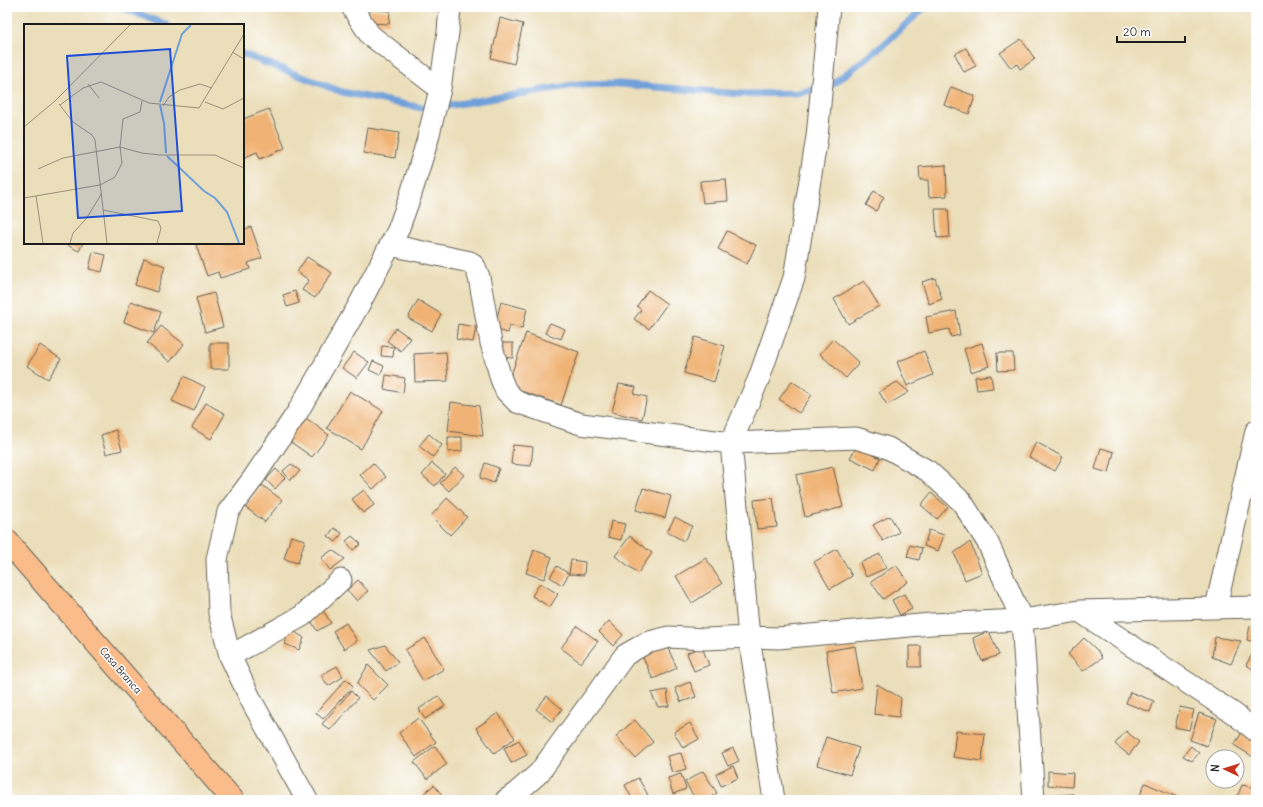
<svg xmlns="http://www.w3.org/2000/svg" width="1263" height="807" viewBox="0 0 1263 807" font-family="Delius,sans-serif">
	<rect width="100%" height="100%" fill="#fff"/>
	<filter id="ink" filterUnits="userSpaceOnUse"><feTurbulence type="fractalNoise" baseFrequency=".025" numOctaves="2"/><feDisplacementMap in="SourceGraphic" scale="8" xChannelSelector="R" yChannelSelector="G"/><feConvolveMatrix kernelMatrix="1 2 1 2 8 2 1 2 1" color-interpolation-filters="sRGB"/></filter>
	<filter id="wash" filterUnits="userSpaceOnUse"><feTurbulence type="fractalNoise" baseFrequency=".012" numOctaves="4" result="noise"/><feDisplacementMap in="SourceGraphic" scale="16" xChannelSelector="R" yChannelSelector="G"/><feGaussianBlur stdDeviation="0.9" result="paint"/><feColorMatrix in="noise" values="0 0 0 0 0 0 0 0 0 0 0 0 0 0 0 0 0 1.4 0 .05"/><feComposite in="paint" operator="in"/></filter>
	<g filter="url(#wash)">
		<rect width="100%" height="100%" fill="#ebdeba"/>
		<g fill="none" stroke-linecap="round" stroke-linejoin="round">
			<path stroke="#70a0d9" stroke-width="7" d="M121 7 167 25
				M243 54 342 92 427 109 574 85 620 84 740 94 798 93 830 86 882 46 925 7"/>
		</g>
		<g id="blocks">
			<path fill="#f0b374" d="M370 9 390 11 389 24 369 23Z
				M500 18 523 24 514 64 491 58Z
				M1021 39 1035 59 1020 69 1017 64 1011 68 1000 53Z
				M966 48 976 66 964 72 955 54Z
				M951 87 975 96 969 114 944 105Z
				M269 109 285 148 260 159 257 152 243 158V119Z
				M368 128 399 133 395 158 364 153Z
				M946 165 947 196 929 197 928 180H920L919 167Z
				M726 179 728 201 703 203 700 181Z
				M874 191 884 197 876 211 866 205Z
				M935 209H948L950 237 937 238Z
				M251 227 262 258 248 263 250 269 220 278 218 272 207 276 196 245 203 243H243V230Z
				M727 231 756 245 747 264 718 249Z
				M67 243H83L79 251 67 245Z
				M93 252 106 255 102 272 89 269Z
				M307 257 332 273 315 298 302 290 309 280 297 272Z
				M144 258 165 266 157 292 135 285Z
				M935 278 942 299 929 304 922 282Z
				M864 281 879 306 848 324 834 299Z
				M648 290 667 304 649 329 634 319 641 310 637 306Z
				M295 291 299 303 287 307 283 295Z
				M214 293 223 327 205 332 196 298Z
				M418 300 441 314 432 331 408 318Z
				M131 301 161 312 154 333 124 322Z
				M501 302 527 309 522 329 510 325 508 333 494 329Z
				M956 311 960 335 951 337 949 329 929 333 926 317Z
				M550 323 565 329 561 339 545 333Z
				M458 324 476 327 473 342 456 339Z
				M161 326 184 344 170 362 147 343Z
				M396 328 410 338 401 351 387 341Z
				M526 333 579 352 561 405 507 386Z
				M695 337 725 346 714 382 684 373Z
				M833 339 859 363 846 378 820 354Z
				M210 343H229V369H210Z
				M499 343H513V358L499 357Z
				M982 343 989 366 971 372 964 349Z
				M40 345 61 359 48 379 27 366Z
				M382 346 394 347 393 357 381 356Z
				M924 351 933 375 907 386 897 362Z
				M354 352 369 362 357 378 342 368Z
				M446 352 448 381 415 382 414 354Z
				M997 353H1013L1014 370 998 371Z
				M373 361 384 366 380 375 369 370Z
				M386 375 405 378 403 393 384 389Z
				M991 375 993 388 977 390 975 377Z
				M184 376 205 387 194 411 172 401Z
				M792 381 812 395 799 413 779 399Z
				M897 382 909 392 887 405 879 392Z
				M619 384 636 387 634 394 647 397 642 419 612 412Z
				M350 391 383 411 361 449 327 428Z
				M451 402 479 406 483 436 448 431Z
				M206 403 225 414 211 439 192 428Z
				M302 415 329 435 312 457 285 438Z
				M116 430 122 450 106 454 101 435Z
				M429 434 442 445 433 457 419 446Z
				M448 437H462V451L448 452Z
				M1036 442 1063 457 1055 471 1029 457Z
				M513 445 533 447 531 466 511 464Z
				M857 446 880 458 875 470 850 458Z
				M1101 448 1114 452 1109 473 1095 469Z
				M373 463 386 477 373 489 360 475Z
				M432 463 445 474 435 486 422 475Z
				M485 463 499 468 494 483 480 478Z
				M291 464 300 471 290 480 283 471Z
				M455 467 464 475 449 491 440 483Z
				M833 467 843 507 805 517 796 475Z
				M276 469 285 478 275 489 266 480Z
				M262 485 282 500 265 522 245 507Z
				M643 488 671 496 665 518 636 510Z
				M364 490 374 505 363 513 352 499Z
				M931 493 948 507 937 519 921 505Z
				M447 498 467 517 450 535 431 516Z
				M773 498 777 527 757 529 754 500Z
				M890 516 899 532 883 541 873 525Z
				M675 517 692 526 684 541 667 532Z
				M611 521 625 524 621 540 608 537Z
				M334 528 342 533 336 542 328 536Z
				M929 530 944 535 938 551 924 546Z
				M291 536 305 540 298 563 284 559Z
				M352 536 361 544 353 550 346 541Z
				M630 536 652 553 638 573 615 556Z
				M970 542 982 573 965 580 954 553Z
				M910 545 922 548 919 560 907 557Z
				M837 549 852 576 830 589 814 562Z
				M332 550 345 559 330 570 321 558Z
				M534 550 552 557 544 579 526 573Z
				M880 554 886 568 866 577 860 563Z
				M706 558 722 584 692 603 676 576Z
				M571 560 585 562 584 575 569 574Z
				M896 565 908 582 883 599 871 582Z
				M557 566 569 574 562 585 550 577Z
				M358 580 368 591 357 601 347 590Z
				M540 583 558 594 550 607 532 596Z
				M904 594 912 609 900 615 892 600Z
				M322 609 331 623 317 631 309 617Z
				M609 621 623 635 613 646 599 632Z
				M346 623 357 641 344 649 333 631Z
				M577 626 598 641 581 663 561 648Z
				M1250 626 1256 627V642L1247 640Z
				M289 628 304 638 299 650 285 644Z
				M989 631 999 655 982 661 973 638Z
				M1215 637 1241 641 1231 664 1212 657Z
				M425 638 444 669 423 681 405 650Z
				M1084 638 1097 650 1102 658 1083 671 1068 654Z
				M666 644 677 668 653 679 642 656Z
				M385 645 398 662 386 671 370 650Z
				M855 646 862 688 833 693 826 651Z
				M909 646H921V667H909Z
				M702 647 709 665 694 671 687 653Z
				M1254 651 1256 652V671L1246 665Z
				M368 665 388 685 373 700 357 684Z
				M337 666 343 677 328 686 321 675Z
				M346 679 353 686 323 719 316 713Z
				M690 682 696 697 681 702 675 688Z
				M877 684 901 698 899 717 874 714Z
				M667 690 669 706 658 707 651 693Z
				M351 691 358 698 330 730 322 724Z
				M1130 692 1154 701 1150 712 1126 703Z
				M438 696 445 706 425 719 419 709Z
				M547 696 562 709 552 722 536 709Z
				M1180 707 1194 710 1189 730 1175 727Z
				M498 713 515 738 494 753 476 728Z
				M1199 713 1217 719 1207 746 1190 740Z
				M418 718 436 742 416 757 399 733Z
				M635 720 653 742 635 758 616 736Z
				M690 723 699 739 683 748 674 732Z
				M1244 729 1256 740V756L1255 758 1234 745Z
				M956 731 985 734 982 761 953 757Z
				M1126 731 1139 742 1129 755 1115 744Z
				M826 737 859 748 850 775 817 765Z
				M519 740 527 755 511 763 504 748Z
				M435 746 447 764 427 779 414 762Z
				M1191 746 1199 753 1192 761 1183 756Z
				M733 748 739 761 728 766 722 753Z
				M681 753 686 769 672 773 667 756Z
				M733 766 738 778 721 786 716 774Z
				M703 771 717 793 706 800H696L685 782Z
				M1048 771 1073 773 1072 787 1048 785Z
				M681 774 686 789 673 794 668 778Z
				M638 778 648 795 638 800H633L625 785Z
				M1145 783 1184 800H1138Z
				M434 785 442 795 436 800H428L423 794Z
				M1242 785 1256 788V800L1237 797Z
				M1073 794 1074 800H1048L1047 796Z"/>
		</g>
	</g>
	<g filter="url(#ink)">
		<use href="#blocks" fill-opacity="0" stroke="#646053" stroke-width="1"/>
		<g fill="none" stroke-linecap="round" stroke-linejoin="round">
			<defs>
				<path id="minor" d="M352 7 370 35 440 89
					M390 245 470 262 475 267 479 277 491 343 501 379 506 391 517 402 581 424 731 443 856 438 888 448 928 471 962 502 988 543 1022 620 1034 800
					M1216 607 1256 431
					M1079 611 1233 713 1256 731
					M230 656 302 616 341 580
					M307 800 252 702 230 656 219 613 217 559 228 512 252 480 297 413 360 303 398 230 411 194 427 142 440 89 448 32 450 7
					M506 800 516 793 539 773 625 655 646 643 669 637 705 639 749 637 778 638 931 624 1022 620 1079 611 1256 607
					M774 800 749 637 731 443 759 378 794 278 817 137 829 7"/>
				<path id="trunk" d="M7 541 233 800"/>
			</defs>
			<use href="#minor" stroke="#646053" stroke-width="23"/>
			<use href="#trunk" stroke="#646053" stroke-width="24"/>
			<use href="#minor" stroke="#fff" stroke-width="21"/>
			<use href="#trunk" stroke="#fabc8b" stroke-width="22"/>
		</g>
	</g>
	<g text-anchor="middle" stroke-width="3" stroke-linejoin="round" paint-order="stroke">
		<g font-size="10" fill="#1c1c1c" stroke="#fff">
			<text transform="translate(121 670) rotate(49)" y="4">Casa Branca</text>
		</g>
	</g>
	<g transform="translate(24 24)">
		<rect width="220" height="220" fill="#ebdeba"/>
		<path fill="none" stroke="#70a0d9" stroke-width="2" d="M136 78 158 10 167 1M136 81 140 99 142 129M143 132 180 167 191 174 203 188 215 219"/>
		<path fill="none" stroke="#98907b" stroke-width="1" d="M208 28 220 35M64 60 75 74M181 78 199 85 220 74M35 80 49 98 68 111 71 116 83 219M36 81 59 64 77 58 125 79 175 84 220 10M139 82 145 73 156 66 176 60 188 64M0 103 31 77 106 1M14 145 39 134 96 123 118 129 136 131H191L220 144M12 172 19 219M0 174 76 161 91 153 98 139 96 123 99 95 116 88 118 77M79 186 134 197 137 204 133 219M46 219 49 209 62 195 78 169"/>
		<path fill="#1d4ed8" fill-opacity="0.15" stroke="#1d4ed8" stroke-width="2" d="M146 25 158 187 54 194 43 32Z"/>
		<rect width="220" height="220" fill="none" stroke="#1c1c1c" stroke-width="2"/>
	</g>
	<rect width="1263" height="807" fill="none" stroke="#fff" stroke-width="24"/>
	<g transform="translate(1225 769) rotate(274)"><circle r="19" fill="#ffffff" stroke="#a4a4a4"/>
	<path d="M0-3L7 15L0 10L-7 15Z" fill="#c8321e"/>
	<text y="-6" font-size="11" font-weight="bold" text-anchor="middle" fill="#1c1c1c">N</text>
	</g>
	<path d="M1117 36v6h68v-6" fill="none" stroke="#1c1c1c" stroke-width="2"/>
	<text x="1123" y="36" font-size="12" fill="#1c1c1c" stroke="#ffffff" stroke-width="3" paint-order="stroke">20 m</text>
</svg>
